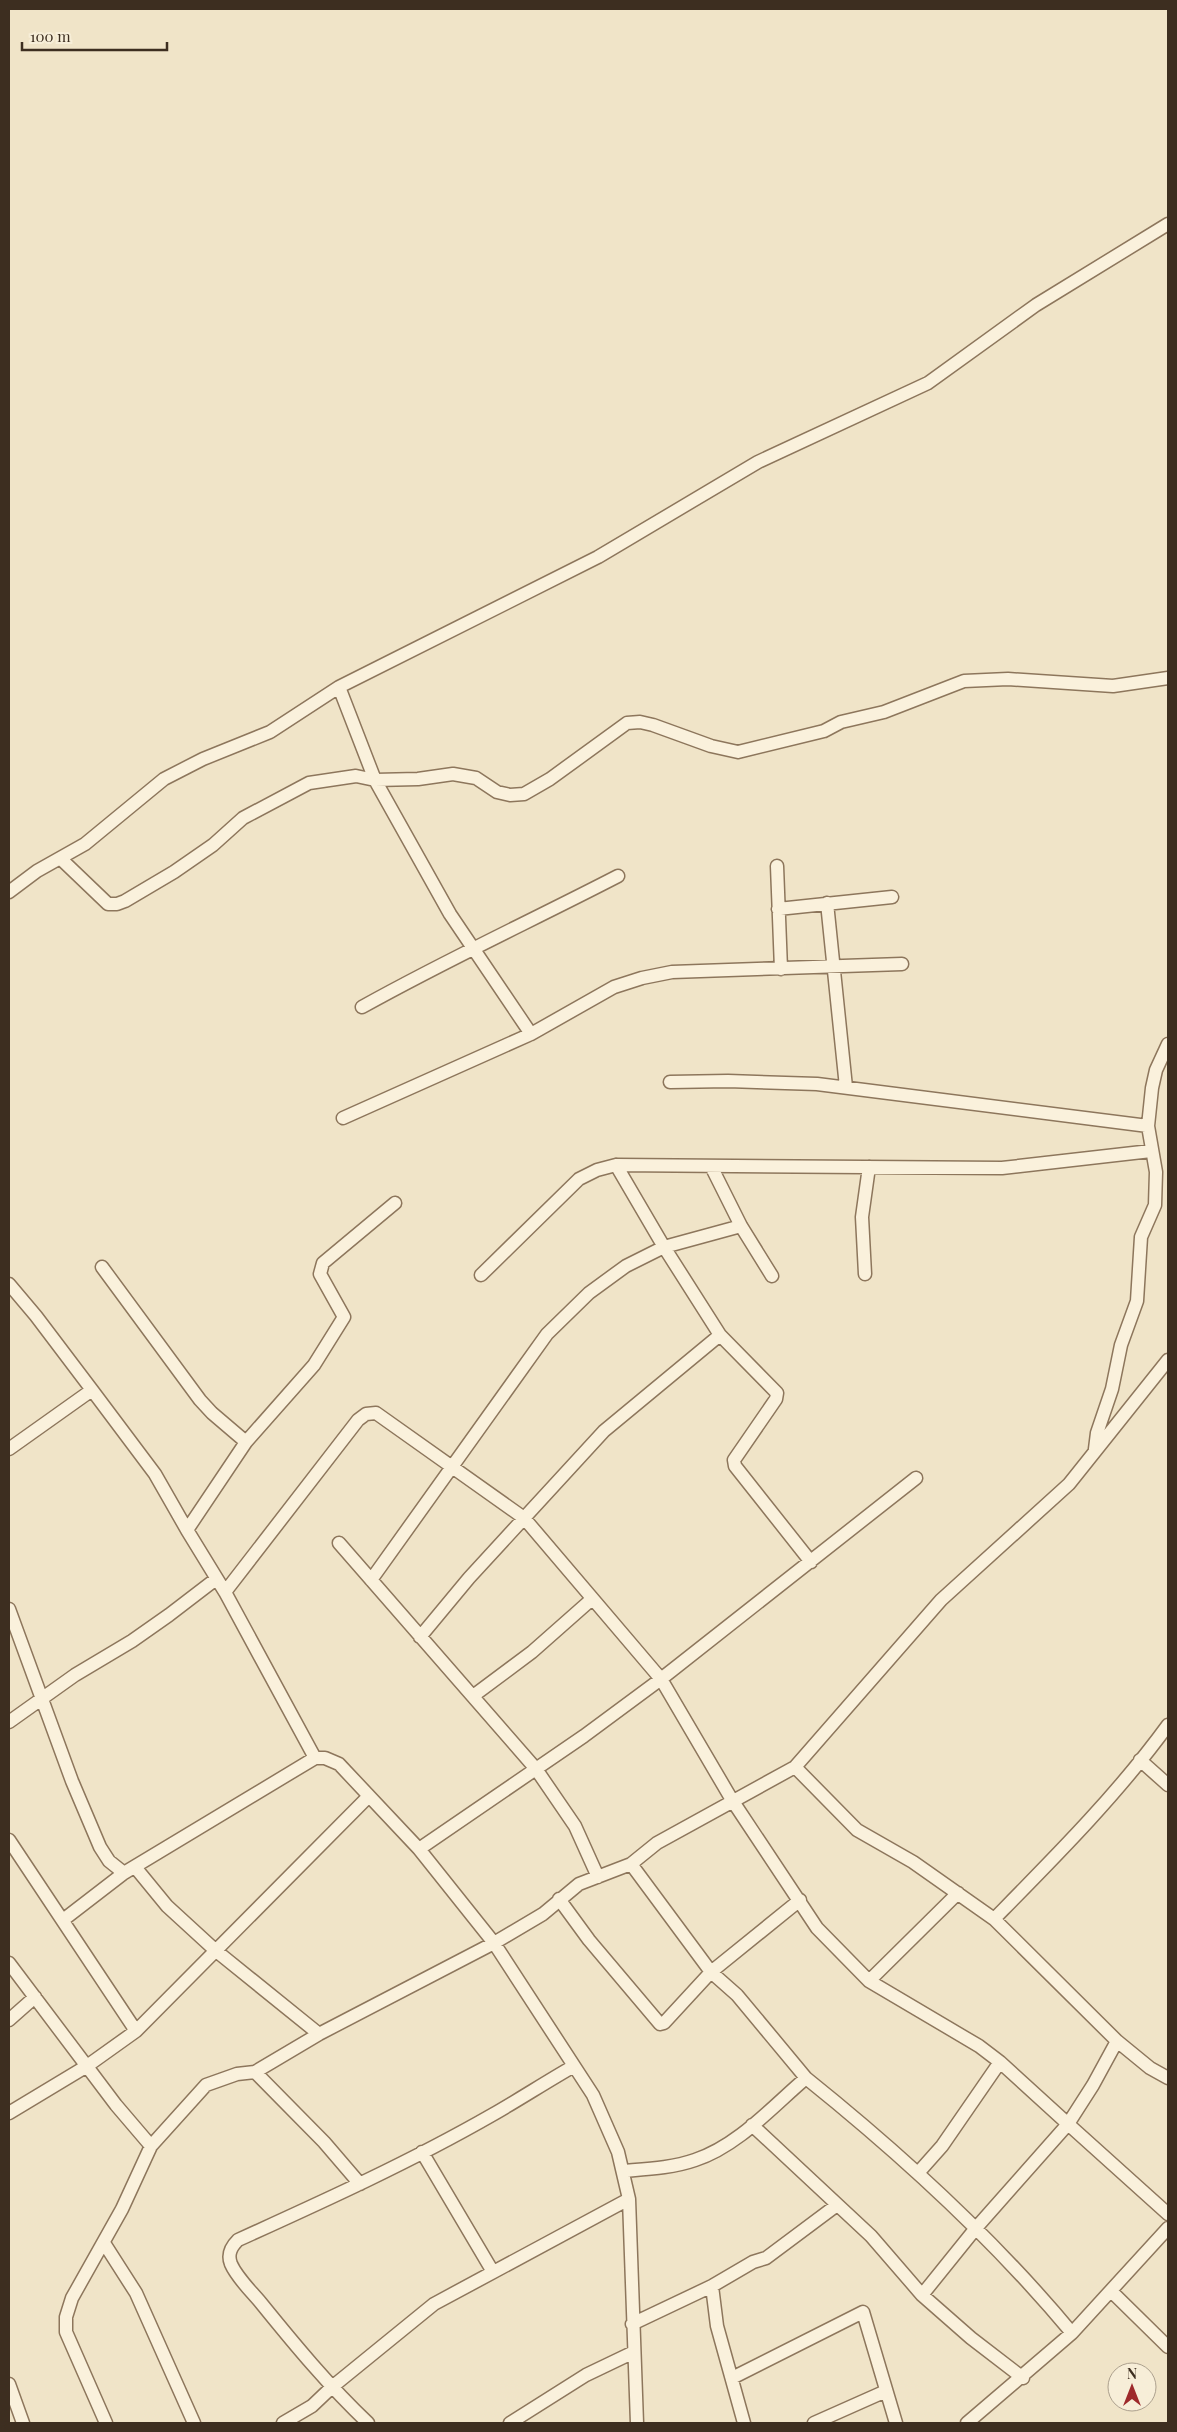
<svg xmlns="http://www.w3.org/2000/svg" width="1177" height="2432" viewBox="0 0 1177 2432" font-family="'Playfair Display',serif">
	<rect width="100%" height="100%" fill="#f0e4c8"/>
	<g fill="none" stroke-linecap="round" stroke-linejoin="round">
		<defs>
			<path id="minor" d="M339 687 375 780 450 914 531 1034
				M61 859 108 904H117L125 901 174 872 213 845 243 818 309 783 356 776 375 780 418 779 453 774 476 778 497 792 510 795 524 794 550 779 627 723 640 722 653 725 711 746 738 752 824 731 841 722 884 712 964 681 1008 679 1113 686 1168 678
				M777 866 781 969
				M9 892 37 871 85 844 164 779 203 759 270 732 339 687 598 557 758 462 928 383 1036 305 1168 224
				M827 903 846 1087
				M778 909 892 897
				M362 1007C446 960 533 920 618 876
				M670 1082 728 1081 817 1084 1148 1126
				M343 1118 531 1034 614 987 642 978 672 972 902 964
				M616 1165 664 1247 720 1335 777 1393 776 1399 734 1460 735 1466 811 1562
				M711 1166 741 1226 772 1276
				M102 1267 200 1400 212 1413 246 1442 187 1530 225 1592 315 1758
				M865 1274 862 1217 869 1167
				M481 1275 579 1179 597 1170 616 1165 1002 1168 1151 1151
				M9 1284 36 1316 92 1390 9 1449
				M92 1390 155 1474 187 1530
				M246 1442 314 1365 344 1317 320 1274 323 1263 395 1203
				M1095 1449 1097 1433 1112 1389 1121 1345 1137 1301 1141 1237 1155 1205 1156 1172 1148 1126 1152 1088 1156 1070 1168 1044
				M339 1543 536 1769 575 1826 598 1877
				M371 1580 547 1334 589 1293 626 1266 664 1247 741 1226
				M225 1592 358 1420 366 1414 376 1413 524 1518 661 1679 732 1800 817 1928 869 1981 979 2046 1000 2062 1068 2124 976 2228 922 2295
				M9 1609 72 1781 100 1847 109 1861 124 1873
				M420 1637 469 1578 604 1431 720 1335
				M473 1696 532 1652 592 1599
				M9 1722 75 1675 132 1641 169 1615 216 1579
				M1140 1760 1168 1785
				M795 1767 857 1830 913 1862 994 1919 1117 2041 1093 2085 1068 2124 1168 2214
				M9 1840 136 2031
				M419 1849 584 1736 661 1679 916 1478
				M135 1867 167 1906 215 1950 319 2034
				M559 1899 589 1940 660 2024 664 2023 711 1972 800 1900
				M994 1919C1055 1857 1117 1795 1168 1725
				M63 1920 124 1873 315 1758H325L339 1764 419 1849 494 1943 593 2095 618 2152 629 2199 637 2423
				M9 1963 116 2105 151 2146
				M869 1981 958 1893
				M9 2020 35 1997
				M1117 2041 1150 2068 1168 2078
				M255 2072 324 2142 360 2184
				M806 2078C902 2155 993 2238 1072 2333
				M9 2113 87 2066 136 2031 368 1797
				M752 2125 871 2236 922 2295 971 2338 1023 2378
				M422 2152 493 2272
				M623 2171C647 2169 672 2168 695 2160 738 2146 773 2106 806 2078L737 1995 711 1972 631 1864
				M918 2173 942 2146 1000 2062
				M104 2243 136 2293 194 2423
				M712 2286 717 2326 744 2423
				M1111 2291 1168 2347
				M632 2324 712 2286 753 2262 766 2258 837 2205
				M732 2378 863 2312 896 2423
				M9 2384 23 2423
				M106 2423 66 2332V2317L72 2298 122 2209 151 2146 206 2085 237 2074 255 2072 319 2034 494 1943 543 1914 579 1884 631 1864 657 1843 795 1767 941 1600 1069 1484 1168 1360
				M283 2423 312 2406 332 2387 434 2304 629 2199
				M368 2423C329 2386 295 2345 261 2303 252 2292 237 2278 231 2264 227 2254 231 2247 238 2240 324 2201 410 2162 492 2115 520 2099 546 2082 574 2066
				M510 2423 586 2375 634 2352
				M814 2423 886 2391
				M967 2423 1072 2333 1168 2228"/>
		</defs>
		<use href="#minor" stroke="#8d765c" stroke-width="15"/>
		<use href="#minor" stroke="#faf1dc" stroke-width="12"/>
	</g>
	<rect width="1177" height="2432" fill="none" stroke="#3d2e20" stroke-width="20"/>
	<g transform="translate(1132 2387)"><circle r="24" fill="#f7eed8" stroke="#ada18e"/>
	<path d="M0-4L9 19L0 12L-9 19Z" fill="#9e2a2b"/>
	<text y="-8" font-size="14" font-weight="bold" text-anchor="middle" fill="#3d2e20">N</text>
	</g>
	<path d="M22 42v8h145v-8" fill="none" stroke="#3d2e20" stroke-width="2.5"/>
	<text x="30" y="42" font-size="15" fill="#3d2e20" stroke="#f7eed8" stroke-width="4" paint-order="stroke">100 m</text>
</svg>
